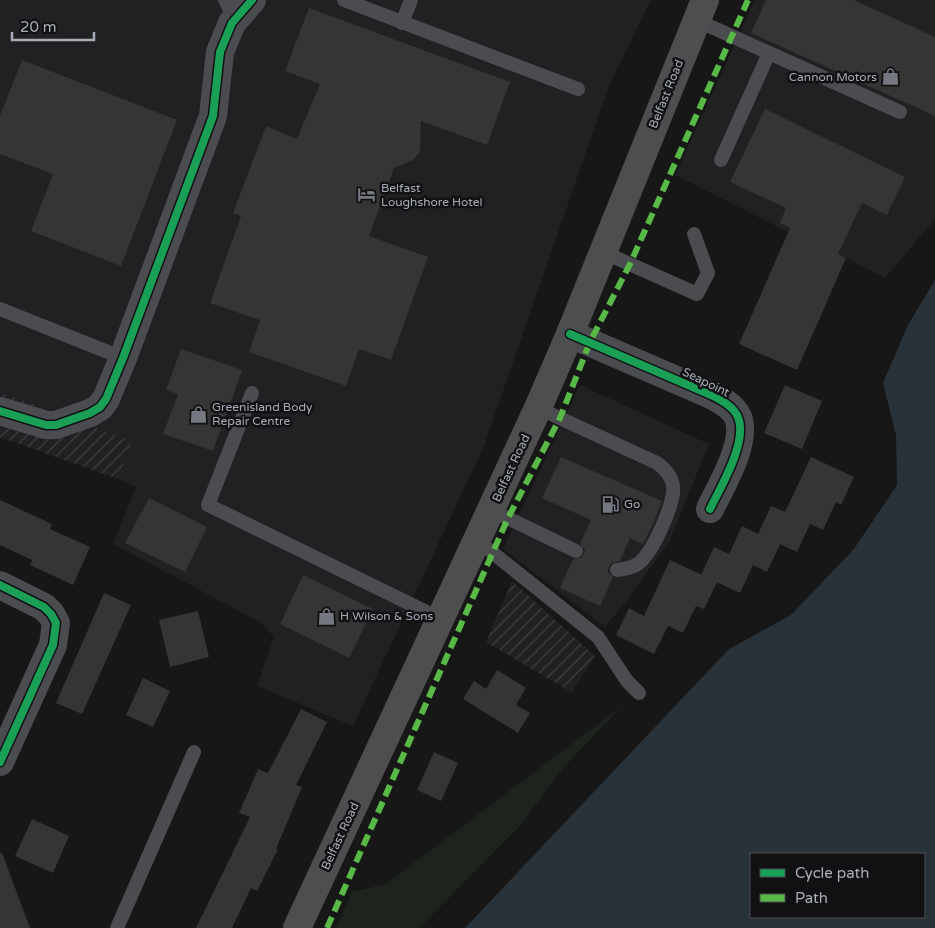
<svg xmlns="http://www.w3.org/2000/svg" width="935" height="928" viewBox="0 0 935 928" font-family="'Varela Round',sans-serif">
	<defs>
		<pattern id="industrial-furrows" width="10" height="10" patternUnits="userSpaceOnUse" patternTransform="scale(1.25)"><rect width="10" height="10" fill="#212123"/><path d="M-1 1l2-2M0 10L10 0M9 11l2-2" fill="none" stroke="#3e3f41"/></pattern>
	</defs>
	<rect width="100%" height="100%" fill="#171717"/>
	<path fill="#212123" d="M0 0H651L613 77 603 103 484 446 353 726 257 686 274 637 260 622 113 544 136 487 118 479 131 441 0 392Z
		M755 0H935V219L885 278 846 258 788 232 675 175Z
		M580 385 709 444 670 540 629 598 605 627 503 549Z"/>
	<path fill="url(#industrial-furrows)" d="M0 392 132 441 118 479 0 437Z
		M512 581 595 656 571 692 486 642Z"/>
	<path fill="#1d241e" d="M622 706 563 768 519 827 419 928H336L352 892 386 884Z"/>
	<path fill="#2a3239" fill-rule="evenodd" d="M935 280V928H465L729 649 791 615 854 549 897 485 896 435 883 383 908 325ZM751 854H924V917H751Z"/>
	<path fill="#353536" d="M766 0H854L935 37V116L751 33Z
		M309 8 510 82 487 145 421 121 420 152 413 160 394 168 369 236 428 257 391 360 359 349 346 386 249 352 260 320 210 303 241 216 233 213 266 126 297 139 320 84 285 71Z
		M22 60 177 120 121 266 31 231 53 174 0 154V116Z
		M765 109 905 177 887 215 862 203 838 254 846 258 797 370 739 344 790 228 780 223 786 208 730 182Z
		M181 349 242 370 213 451 163 434 178 394 166 390Z
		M785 385 822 401 802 449 764 433Z
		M561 457 662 501 654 522 643 544 630 538 620 561 612 563 609 566 608 572 613 577 600 606 560 588 573 559 580 558 584 554 585 550 580 544 591 520 542 498Z
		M811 457 854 477 841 505 836 502 823 530 810 524 797 552 780 544 767 572 753 565 740 593 701 575 714 547 729 554 742 526 758 534 771 506 785 512Z
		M149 498 207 527 185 572 125 543Z
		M0 500 52 524 50 529 90 547 73 585 30 565 32 560 0 545Z
		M670 560 717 582 704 609 696 606 683 633 668 626 654 654 616 635 629 608 644 616Z
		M303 575 373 609 349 658 280 624Z
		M104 593 131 605 82 714 56 703Z
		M198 611 209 657 170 667 159 620Z
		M497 670 526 688 516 705 530 713 518 733 463 699 474 681 486 689Z
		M143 678 170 691 153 727 126 715Z
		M301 709 327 722 296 785 302 787 276 849H278L257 891 251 888 232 928H196L250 817 239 813 258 769 268 773Z
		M434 752 458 763 441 801 417 790Z
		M32 819 69 836 53 873 15 856Z
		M0 853H2L30 928H0Z"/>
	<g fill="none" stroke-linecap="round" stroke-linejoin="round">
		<path stroke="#4b4c50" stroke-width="14" d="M225 0 230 9 232 23
			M344 0 578 89
			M696 20 900 112
			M402 23 411 0
			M721 160 769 53
			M603 252 697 294 708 273 694 234
			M0 309 123 358
			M252 393 208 505 441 619
			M538 408 657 463C664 468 671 475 673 485 676 501 653 552 639 563 633 568 625 569 617 570
			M491 510 576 551
			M478 541 598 637 627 681 639 693
			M117 928 194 752"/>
		<path stroke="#4b4c50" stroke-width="28" d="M570 334 711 395C721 400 733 406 738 417 748 442 721 486 710 509
			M0 411 46 425H56L90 413 100 407 106 399 123 358 213 116 220 52 232 23 252 0
			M0 585 44 607 51 614 56 623 53 645 0 762"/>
		<path stroke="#4e4e51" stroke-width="28" d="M297 928 538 408 570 334 705 0"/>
		<path stroke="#58b947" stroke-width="6" stroke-dasharray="12 6" stroke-linecap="butt" d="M327 928 508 518 560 418 590 342 630 264 748 0"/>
		<defs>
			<path id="cycleway" d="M570 334 711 395C721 400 733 406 738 417 748 442 721 486 710 509
				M0 411 46 425H56L90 413 100 407 106 399 123 358 213 116 220 52 232 23 252 0
				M0 585 44 607 51 614 56 623 53 645 0 762"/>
		</defs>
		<use href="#cycleway" stroke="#111113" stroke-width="11"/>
		<use href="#cycleway" stroke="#1a9f57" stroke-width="8"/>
	</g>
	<defs>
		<symbol id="shop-bare" viewBox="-9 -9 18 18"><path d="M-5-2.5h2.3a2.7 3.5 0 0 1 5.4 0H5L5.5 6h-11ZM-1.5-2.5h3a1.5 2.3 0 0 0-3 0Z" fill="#757880" stroke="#111113" stroke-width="2.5" paint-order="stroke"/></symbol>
		<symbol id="hotel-bare" viewBox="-9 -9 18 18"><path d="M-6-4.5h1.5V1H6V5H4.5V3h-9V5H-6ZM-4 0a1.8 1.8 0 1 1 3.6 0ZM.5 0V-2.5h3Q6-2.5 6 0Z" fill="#757880" stroke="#111113" stroke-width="2.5" paint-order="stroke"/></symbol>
		<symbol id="fuel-bare" viewBox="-9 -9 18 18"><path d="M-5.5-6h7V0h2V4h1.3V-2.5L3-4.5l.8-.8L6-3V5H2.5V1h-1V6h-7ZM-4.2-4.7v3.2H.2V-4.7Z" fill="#757880" stroke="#111113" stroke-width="2.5" paint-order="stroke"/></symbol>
	</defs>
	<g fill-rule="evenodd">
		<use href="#shop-bare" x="878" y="64" width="25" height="25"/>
		<use href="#hotel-bare" x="354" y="182" width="25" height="25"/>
		<use href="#shop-bare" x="186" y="402" width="25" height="25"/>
		<use href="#fuel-bare" x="598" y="492" width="25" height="25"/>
		<use href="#shop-bare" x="314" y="604" width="25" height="25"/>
	</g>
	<g text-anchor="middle" stroke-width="5" stroke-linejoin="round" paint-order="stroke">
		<g font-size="12" fill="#a8adb8" stroke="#111113" text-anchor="start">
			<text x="877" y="81" text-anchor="end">Cannon Motors</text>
			<text x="381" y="192">Belfast<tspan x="381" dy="14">Loughshore Hotel</tspan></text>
			<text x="212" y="411">Greenisland Body<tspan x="212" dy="14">Repair Centre</tspan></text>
			<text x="624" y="508">Go</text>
			<text x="340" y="620">H Wilson &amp; Sons</text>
		</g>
		<g font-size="12" fill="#a8adb8" stroke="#111113">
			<text transform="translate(666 94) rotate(-68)" y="4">Belfast Road</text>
			<text transform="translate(706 382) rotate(26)" y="4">Seapoint</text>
			<text transform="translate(511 468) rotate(-65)" y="4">Belfast Road</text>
			<text transform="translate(340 836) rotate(-65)" y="4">Belfast Road</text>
		</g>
	</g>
	<rect x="750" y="853" width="175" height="65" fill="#111113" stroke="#4d4f55"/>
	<rect x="760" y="869" width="25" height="8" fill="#1a9f57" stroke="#4d4f55"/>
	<text x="795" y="878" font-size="15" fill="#a8adb8">Cycle path</text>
	<rect x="760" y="894" width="25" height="8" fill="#58b947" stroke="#4d4f55"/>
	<text x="795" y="903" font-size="15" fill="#a8adb8">Path</text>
	<path d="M12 32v8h82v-8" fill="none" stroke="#a8adb8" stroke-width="2.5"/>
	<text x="20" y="32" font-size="15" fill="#a8adb8" stroke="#111113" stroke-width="4" paint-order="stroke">20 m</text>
</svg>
